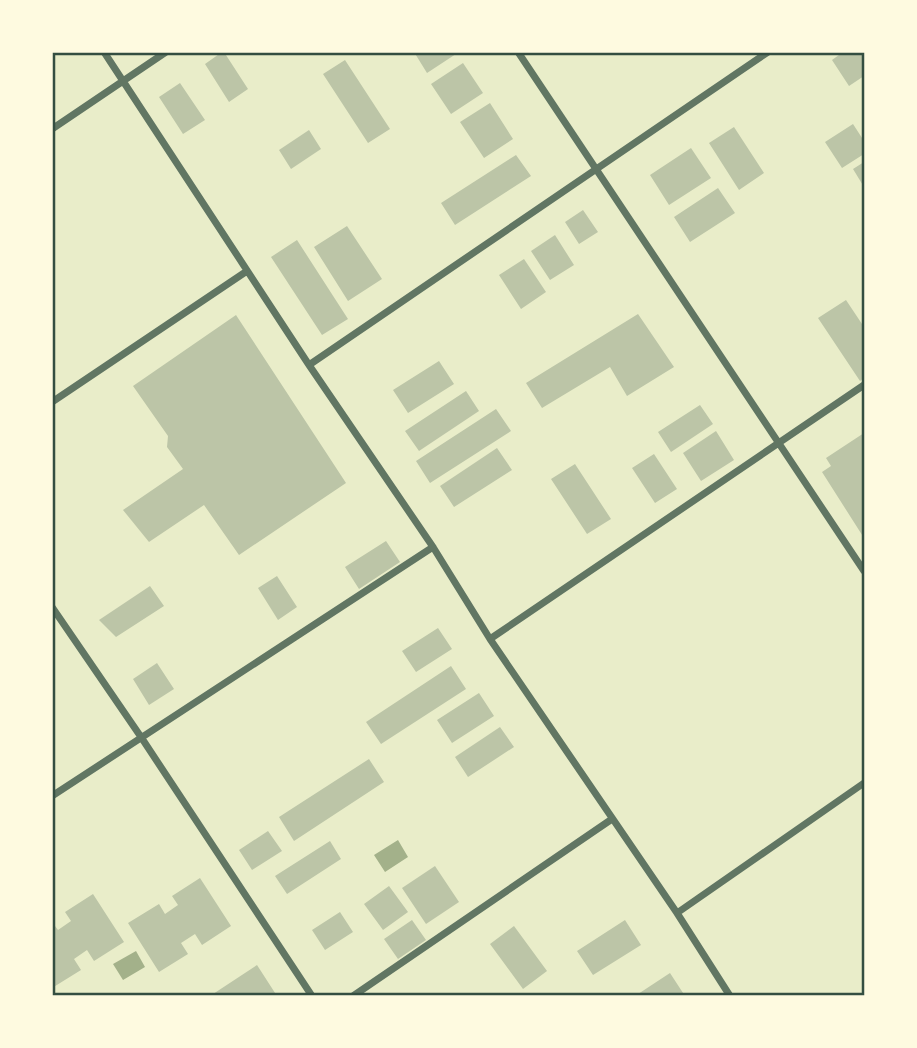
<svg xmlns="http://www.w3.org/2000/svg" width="917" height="1048" viewBox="0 0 917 1048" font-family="'Source Sans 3',sans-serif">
	<rect width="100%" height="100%" fill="#e9edc9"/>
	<path fill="#a3b18a" d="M398 840 408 857 385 872 374 855Z
		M136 951 145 967 123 980 113 964Z"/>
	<path fill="#bcc5a7" d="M222 52H224L248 89 229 102 205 64Z
		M414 52H459L427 73Z
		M843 52H864V76L849 86 832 60Z
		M345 60 390 129 368 143 323 74Z
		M463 63 483 93 451 114 431 84Z
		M180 83 205 120 183 134 159 97Z
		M490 103 513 139 484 158 460 122Z
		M853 124 864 141V154L842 168 825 142Z
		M734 127 764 173 739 190 709 143Z
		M309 130 321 149 291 169 279 150Z
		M691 148 711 178 669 205 650 175Z
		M516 155 531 176 455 225 441 203Z
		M864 162V187L853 169Z
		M718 188 735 213 690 242 674 217Z
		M583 210 598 232 579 244 565 222Z
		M347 226 382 279 348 301 314 247Z
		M555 235 574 265 550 280 531 251Z
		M297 240 348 319 322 335 271 257Z
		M524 259 546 292 521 309 499 275Z
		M846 300 864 327V378L860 381 818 318Z
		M638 314 674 367 627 396 610 367 542 408 526 383Z
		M236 315 346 483 239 555 204 505 149 542 123 510 183 469 167 447 168 436 133 386Z
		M439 361 454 384 408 413 393 390Z
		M466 391 479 411 419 451 405 431Z
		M700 405 713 424 671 452 658 432Z
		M496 409 511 431 430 483 416 461Z
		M716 431 734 460 701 481 683 453Z
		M864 433V538L822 472 831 466 826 458Z
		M497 448 512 470 454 507 440 486Z
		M654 454 677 489 655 503 632 468Z
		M575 464 611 519 587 534 551 479Z
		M386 541 400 562 359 589 345 567Z
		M277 576 297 607 278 620 258 588Z
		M150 586 164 606 116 637 99 620Z
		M438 628 452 649 416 672 402 651Z
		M157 663 174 689 149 705 133 679Z
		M451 666 466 689 381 744 366 722Z
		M479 693 494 716 452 743 437 720Z
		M500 727 514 747 468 777 455 757Z
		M369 759 384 782 294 841 279 817Z
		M268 831 282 851 252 870 239 850Z
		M330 841 341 859 287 894 275 876Z
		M435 866 459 902 426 924 402 888Z
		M200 878 231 926 202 945 195 934 181 943 188 954 159 972 128 923 159 904 165 914 178 905 172 896Z
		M389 886 408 912 383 930 364 904Z
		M93 894 124 942 94 961 87 950 74 959 81 970 52 988V922L58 930 71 921 65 912Z
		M340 912 353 932 325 950 312 930Z
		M412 920 426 940 398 959 384 939Z
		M625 920 641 945 593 975 577 951Z
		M514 926 547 971 523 989 490 944Z
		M257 965 277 996H210Z
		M670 973 685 996H635Z"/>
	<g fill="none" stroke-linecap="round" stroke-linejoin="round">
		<path stroke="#617663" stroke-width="7" d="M104 52 309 365 433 547 490 639 677 913 730 996
			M518 52 864 571
			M52 129 166 52
			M309 365 768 52
			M52 402 247 271
			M52 607 141 737 312 996
			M490 639 864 385
			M52 796 433 547
			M677 913 864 783
			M353 996 612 819"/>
	</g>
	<rect width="917" height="1048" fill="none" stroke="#fefae0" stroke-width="108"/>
	<rect x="54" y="54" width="809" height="940" fill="none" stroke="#344e41" stroke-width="2.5"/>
</svg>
